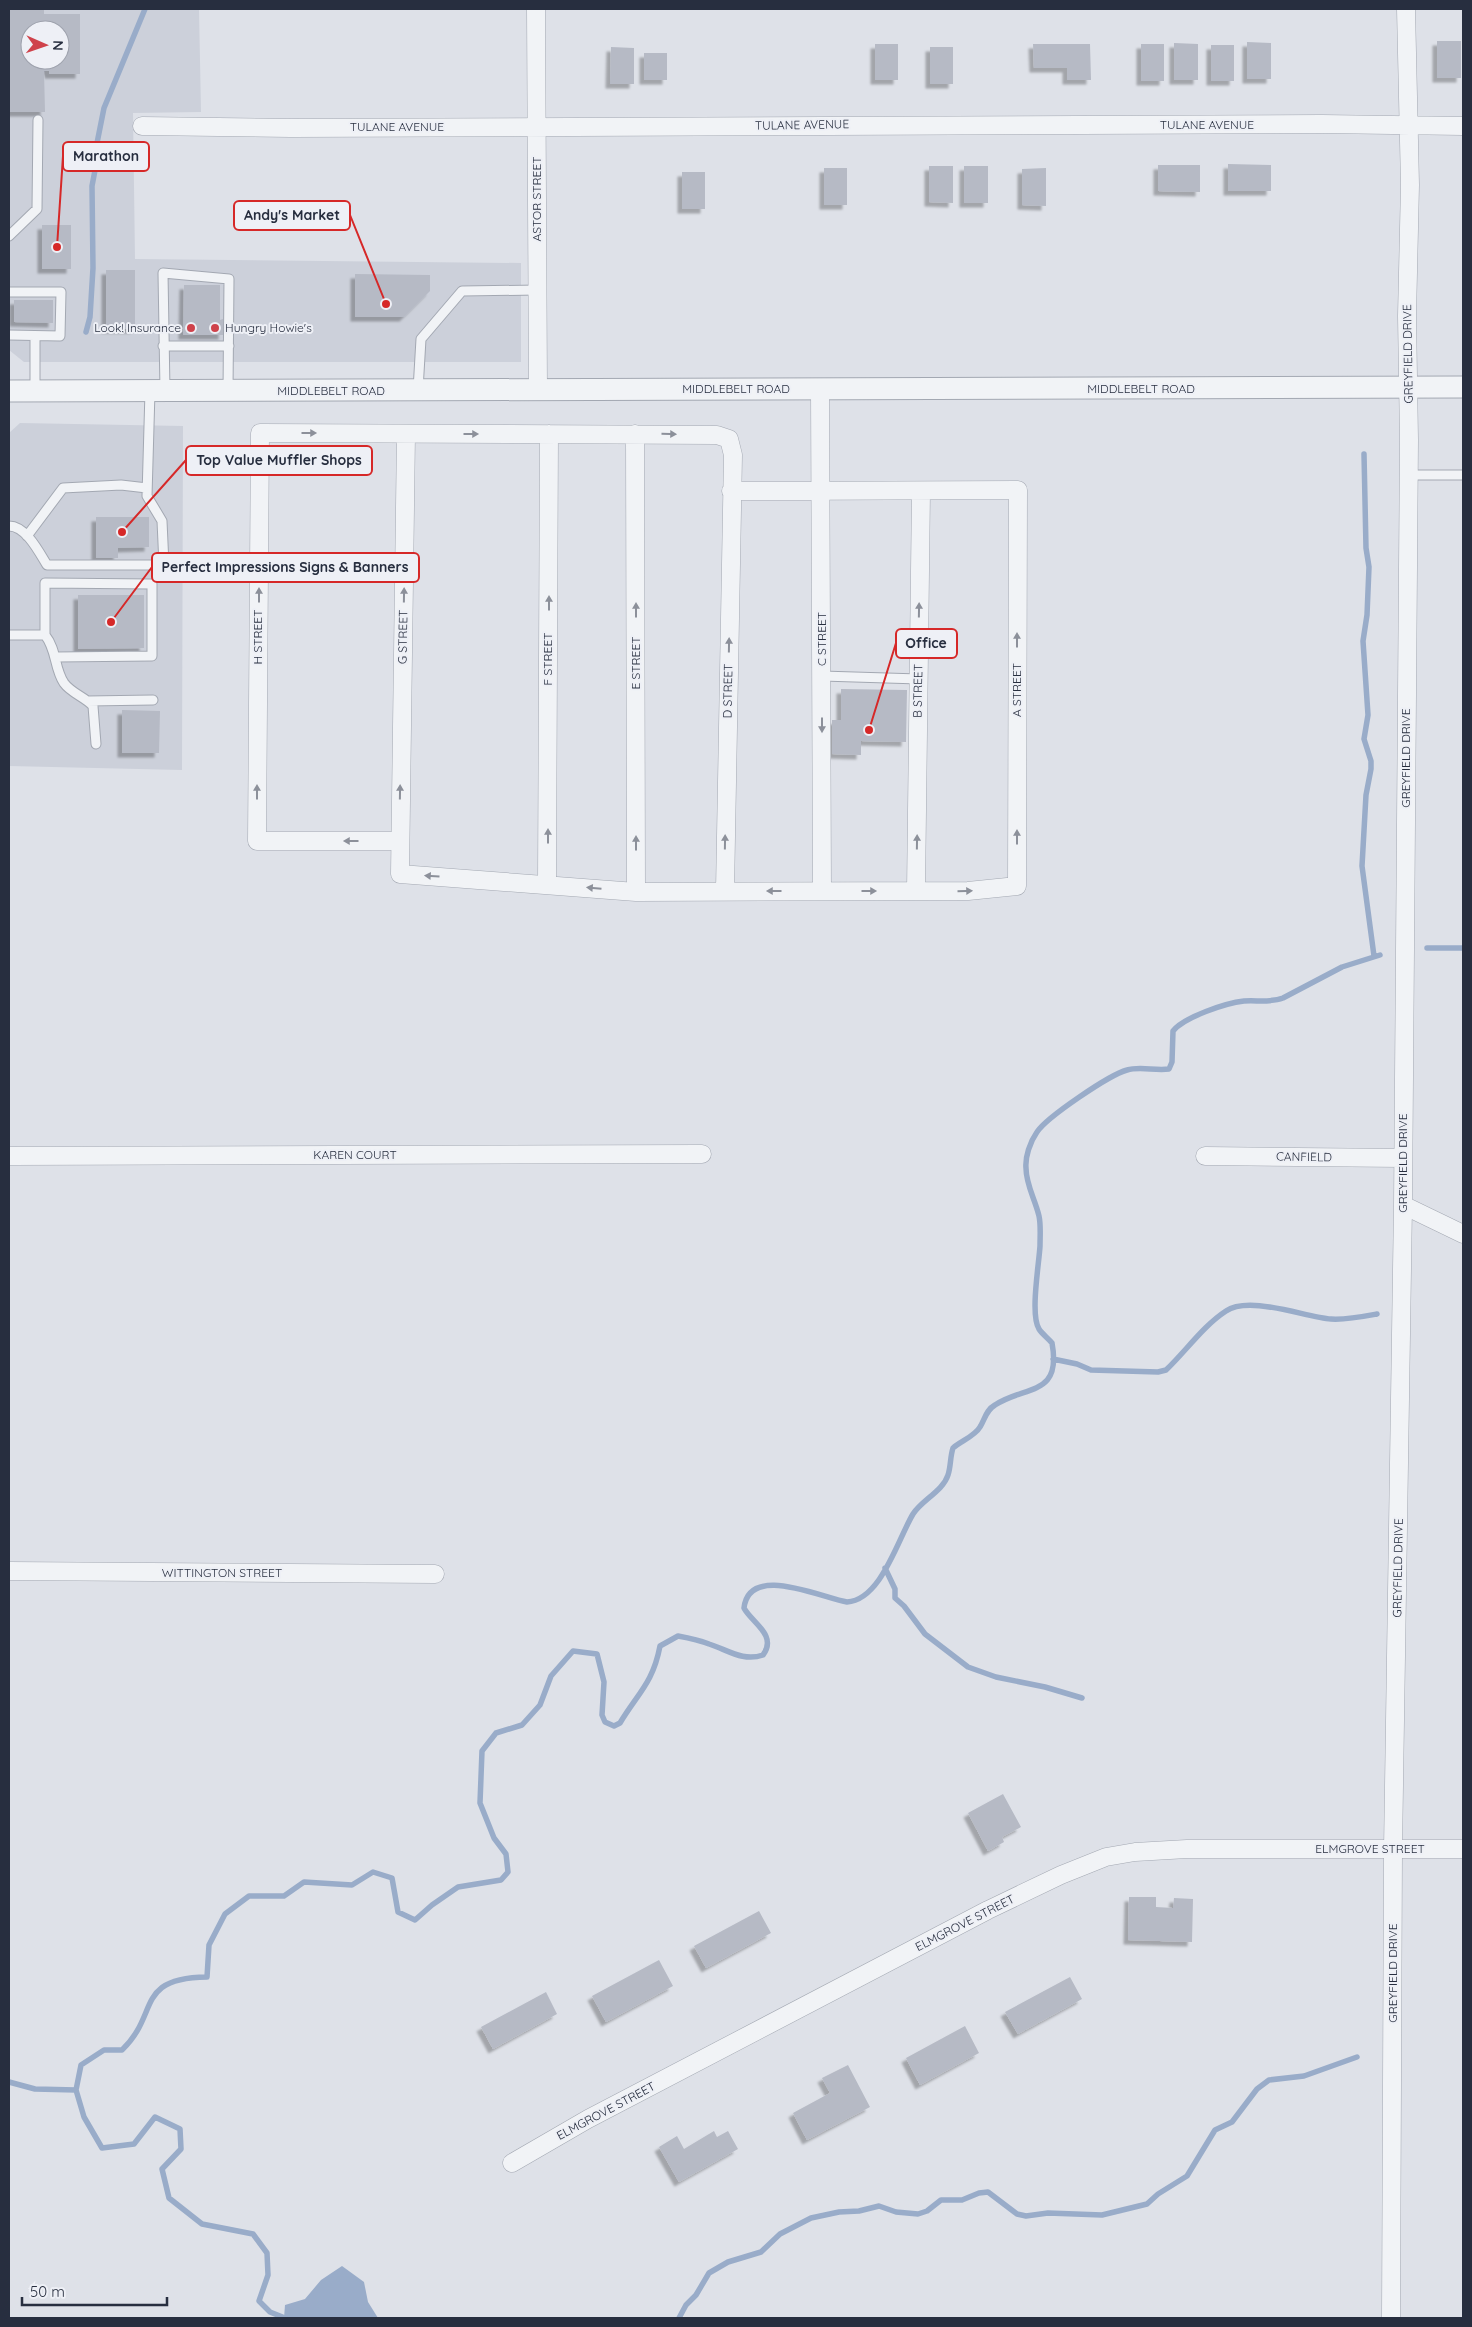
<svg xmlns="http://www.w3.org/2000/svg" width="1472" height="2327" viewBox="0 0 1472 2327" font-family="Quicksand,sans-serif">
	<defs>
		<filter id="shadow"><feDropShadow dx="-4.5" dy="4.5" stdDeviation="1" flood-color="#0004"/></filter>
	</defs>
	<rect width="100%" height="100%" fill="#dee1e8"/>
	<path fill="#ccd0da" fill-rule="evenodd" d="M9 9H199L201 112 133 113 135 259 521 263V362H24L9 350ZM30 30H60V60H30Z
		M20 423 183 426 182 770 9 766V433Z"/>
	<path fill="#99acc9" d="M342 2266 364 2282 368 2302 378 2318H284L285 2305 305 2299 321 2280Z"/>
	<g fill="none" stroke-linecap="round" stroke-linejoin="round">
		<path stroke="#99acc9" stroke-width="5.5" d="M86 332 90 317 93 268 92 186 96 165V148L104 108 145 9
			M1364 454 1366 548 1369 567 1367 615 1363 641 1368 715 1364 739 1371 761V769L1366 795 1362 866 1374 956
			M1427 948H1463
			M1053 1359 1077 1364 1091 1370 1158 1372 1166 1370C1186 1351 1203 1326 1226 1311 1249 1295 1305 1317 1331 1319 1346 1320 1361 1317 1377 1314
			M885 1568 895 1589V1598L904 1606 925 1634 968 1667 996 1677 1045 1687 1082 1698
			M9 2082 35 2089 76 2090
			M285 2318 270 2312 259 2301 268 2275 267 2253 253 2234 202 2224 169 2198 162 2169 181 2149 180 2129 155 2117 134 2144 102 2148 84 2117 76 2090 81 2065 104 2050H122C160 2014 134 1978 207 1977L209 1945 225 1914 249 1896H284L304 1882 352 1885 373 1872 392 1878 398 1912 415 1920 432 1905 458 1887 501 1880 508 1872 506 1854 494 1838 480 1803 482 1751 496 1733 522 1725 540 1705 551 1676 573 1651 597 1654 604 1682 602 1715 605 1722 614 1726 620 1723C638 1693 653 1683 660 1646L678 1636C689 1638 699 1640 709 1644 728 1650 743 1662 763 1655 778 1635 751 1622 744 1608 749 1563 822 1598 847 1602 881 1600 898 1539 913 1514 922 1500 943 1491 948 1475 951 1466 950 1457 953 1448 961 1441 975 1436 980 1427 985 1419 986 1410 995 1405 1025 1385 1062 1397 1052 1343 1048 1338 1042 1334 1039 1329 1030 1315 1039 1264 1040 1246 1040 1236 1041 1225 1039 1216 1035 1199 1026 1185 1026 1168 1025 1157 1030 1142 1037 1132 1047 1117 1109 1075 1127 1070 1140 1066 1155 1071 1169 1069L1172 1062 1173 1031C1184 1017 1226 1003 1244 1001 1257 1000 1270 1003 1283 998L1342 967 1380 955
			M679 2318 686 2305 696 2295 709 2273 728 2262 761 2252 780 2234 811 2218 839 2212 859 2211 879 2206 896 2212 918 2214 927 2211 941 2200H962L979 2193 988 2192 1017 2214 1026 2216 1048 2213 1102 2215 1147 2204 1158 2194 1187 2176 1215 2130 1232 2122 1257 2089 1269 2080 1304 2076 1357 2057"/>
	</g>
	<path fill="#b6bac5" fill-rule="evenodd" filter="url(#shadow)" d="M9 9H44V14H80V74H49V71H44L45 112H9ZM30 30H60V60H30Z
		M1437 41H1461V78H1437Z
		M1247 42 1271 43V79H1247Z
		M1174 43 1198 44V80H1174Z
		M875 44H898V80H875Z
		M1033 44H1090L1091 80H1067V68H1034Z
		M1141 44H1164V81H1141Z
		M1211 45H1234V81H1211Z
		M611 47 634 48V84H610Z
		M930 47H953V84H930Z
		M644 53H667V80H644Z
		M1228 164 1271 165V191H1228Z
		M1158 165H1200V192L1158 191Z
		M929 166H953V203L929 202Z
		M964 166H988V203H964Z
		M824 168H847V205H824Z
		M1046 168V206L1022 205V169Z
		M682 172H705V209H682Z
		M42 225H71V269H42Z
		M106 270H135V329H106Z
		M355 274 430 275V291L404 317H355Z
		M184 285H220V320L223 319V335H183Z
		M14 300H53V323L14 322Z
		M96 517H149V547L118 548V558H96Z
		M78 595H144V648L78 649Z
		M841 689 907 690 906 742 861 741V755L832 754V720H841Z
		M122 710 160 711 159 753H122Z
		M1003 1794 1021 1827 1002 1837 1004 1842 988 1851 968 1813Z
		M1129 1897H1156V1907L1173 1908 1174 1898 1193 1899 1192 1942 1128 1940Z
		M759 1911 771 1933 706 1968 694 1946Z
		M659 1960 673 1986 606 2022 592 1996Z
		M1070 1977 1082 1999 1018 2034 1005 2012Z
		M546 1992 557 2014 493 2049 481 2027Z
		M965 2026 979 2053 920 2085 906 2058Z
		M848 2065 870 2107 807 2140 793 2113 830 2093 822 2078Z
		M714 2131 717 2137 728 2131 738 2149 679 2182 659 2147 677 2136 684 2149Z"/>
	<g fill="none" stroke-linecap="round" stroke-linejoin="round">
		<defs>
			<path id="service" d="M9 236 37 209 38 120
				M9 292H61L60 336 9 335
				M35 336V390
				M163 346H229
				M418 390 421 339 462 291 538 290
				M165 391 163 273 229 279 228 391
				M1408 475H1463
				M9 526C26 526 39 552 47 565H164L162 521 147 496 150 391
				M27 536 63 488 121 485 147 488
				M9 635H45C57 650 54 668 64 683 71 693 85 697 93 706L96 744
				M45 635V583L152 584V656L56 657
				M822 676 919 679
				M88 701 153 700"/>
			<path id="minor" d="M536 9 538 390
				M142 126 291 128 1322 124 1463 126
				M820 389 822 890
				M406 434 400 874 636 892 968 891 1017 886 1018 490 731 491
				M635 434 636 892
				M400 841H257L260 433 717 435 729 439 733 455 725 891
				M547 884 549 434
				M916 891 921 491
				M9 1156 702 1154
				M1205 1156 1403 1158
				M1403 1205 1463 1234
				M9 1571 435 1574
				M512 2163 588 2119 988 1910 1061 1875 1106 1857 1135 1852 1187 1849H1463
				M1391 2318 1393 1850 1403 1205 1409 440 1407 316 1410 185 1406 9"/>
			<path id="tertiary" d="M9 391 1463 387"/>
		</defs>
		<use href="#service" stroke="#a3a8b2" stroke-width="11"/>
		<use href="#minor" stroke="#a3a8b2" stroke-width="19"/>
		<use href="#tertiary" stroke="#a3a8b2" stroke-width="23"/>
		<use href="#service" stroke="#f1f3f6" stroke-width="9"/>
		<use href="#minor" stroke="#f1f3f6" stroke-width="18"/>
		<use href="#tertiary" stroke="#f1f3f6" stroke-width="21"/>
	</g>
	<defs><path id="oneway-solid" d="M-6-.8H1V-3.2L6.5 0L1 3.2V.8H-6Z" transform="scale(1.25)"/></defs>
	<g fill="#8c909a">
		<use href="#oneway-solid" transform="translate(309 433)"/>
		<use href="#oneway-solid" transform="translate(471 434)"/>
		<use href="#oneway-solid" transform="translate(669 434) rotate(1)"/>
		<use href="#oneway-solid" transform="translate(259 595) rotate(-90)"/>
		<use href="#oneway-solid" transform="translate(404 595) rotate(-89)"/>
		<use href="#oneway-solid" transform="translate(549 603) rotate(-90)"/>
		<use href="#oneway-solid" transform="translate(636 610) rotate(-90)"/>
		<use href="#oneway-solid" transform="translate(919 610) rotate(-89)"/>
		<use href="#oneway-solid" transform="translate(1017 640) rotate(-90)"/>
		<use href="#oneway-solid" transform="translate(729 645) rotate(-89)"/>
		<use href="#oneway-solid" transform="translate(822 725) rotate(90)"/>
		<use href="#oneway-solid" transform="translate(257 792) rotate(-90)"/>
		<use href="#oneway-solid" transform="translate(400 792) rotate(-89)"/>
		<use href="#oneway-solid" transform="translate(548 836) rotate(-90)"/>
		<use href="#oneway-solid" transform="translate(1017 837) rotate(-90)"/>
		<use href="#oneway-solid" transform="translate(351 841) rotate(180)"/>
		<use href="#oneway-solid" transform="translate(725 842) rotate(-89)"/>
		<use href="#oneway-solid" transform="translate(917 842) rotate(-89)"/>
		<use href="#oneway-solid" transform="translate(636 843) rotate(-90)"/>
		<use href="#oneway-solid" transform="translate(432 876) rotate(-176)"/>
		<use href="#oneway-solid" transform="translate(594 888) rotate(-175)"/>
		<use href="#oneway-solid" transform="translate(774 891) rotate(180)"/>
		<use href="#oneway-solid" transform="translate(869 891)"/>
		<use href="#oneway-solid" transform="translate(965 891) rotate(-2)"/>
	</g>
	<g fill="#cf424b" stroke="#eef0f6" stroke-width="2">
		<circle cx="191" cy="328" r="5"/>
		<circle cx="215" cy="328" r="5"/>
	</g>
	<g text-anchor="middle" stroke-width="4" stroke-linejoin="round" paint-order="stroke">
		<g font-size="12" fill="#272e3f" stroke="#eef0f6">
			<text transform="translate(802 125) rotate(-1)" y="4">TULANE AVENUE</text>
			<text x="1207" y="129">TULANE AVENUE</text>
			<text x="397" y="131">TULANE AVENUE</text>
			<text transform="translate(537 199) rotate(-90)" y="4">ASTOR STREET</text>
			<text transform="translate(1408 354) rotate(-91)" y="4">GREYFIELD DRIVE</text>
			<text x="736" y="393">MIDDLEBELT ROAD</text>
			<text x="1141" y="393">MIDDLEBELT ROAD</text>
			<text x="331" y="395">MIDDLEBELT ROAD</text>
			<text transform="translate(258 637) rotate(-90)" y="4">H STREET</text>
			<text transform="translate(403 637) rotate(-89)" y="4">G STREET</text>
			<text transform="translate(822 639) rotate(-90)" y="4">C STREET</text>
			<text transform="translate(548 659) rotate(-90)" y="4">F STREET</text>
			<text transform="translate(636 663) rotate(-90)" y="4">E STREET</text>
			<text transform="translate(1017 690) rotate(-90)" y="4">A STREET</text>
			<text transform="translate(728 691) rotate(-89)" y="4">D STREET</text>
			<text transform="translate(918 691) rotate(-89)" y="4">B STREET</text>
			<text transform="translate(1406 758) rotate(-90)" y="4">GREYFIELD DRIVE</text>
			<text x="355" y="1159">KAREN COURT</text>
			<text transform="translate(1304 1157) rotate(1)" y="4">CANFIELD</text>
			<text transform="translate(1403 1163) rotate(-90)" y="4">GREYFIELD DRIVE</text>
			<text transform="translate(1398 1568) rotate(-89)" y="4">GREYFIELD DRIVE</text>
			<text x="222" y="1577">WITTINGTON STREET</text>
			<text x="1370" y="1853">ELMGROVE STREET</text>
			<text transform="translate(965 1923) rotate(-27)" y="4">ELMGROVE STREET</text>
			<text transform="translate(1393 1973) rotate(-90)" y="4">GREYFIELD DRIVE</text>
			<text transform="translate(606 2111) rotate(-28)" y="4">ELMGROVE STREET</text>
		</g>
		<g font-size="12" fill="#272e3f" stroke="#eef0f6" text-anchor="end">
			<text x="181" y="332">Look! Insurance</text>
			<text x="225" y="332" text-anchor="start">Hungry Howie's</text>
		</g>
	</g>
	<path fill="none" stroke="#d62828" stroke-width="2" d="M57 247L63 156M386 304L350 215M122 532L186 460M111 622L152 567M869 730L896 643"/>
	<g fill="#d62828" stroke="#eef0f6" stroke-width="2">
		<circle cx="57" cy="247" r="5"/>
		<circle cx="386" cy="304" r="5"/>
		<circle cx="122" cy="532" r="5"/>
		<circle cx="111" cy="622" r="5"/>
		<circle cx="869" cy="730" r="5"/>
	</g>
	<g fill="#eef0f6" stroke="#d62828" stroke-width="2">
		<rect x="63" y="142" width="86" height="29" rx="5"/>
		<rect x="234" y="201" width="116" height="29" rx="5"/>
		<rect x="186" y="446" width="186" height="29" rx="5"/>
		<rect x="152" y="553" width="267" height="29" rx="5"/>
		<rect x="896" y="629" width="61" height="29" rx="5"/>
	</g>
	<g font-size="14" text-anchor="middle" font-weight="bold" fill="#272e3f">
		<text x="106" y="161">Marathon</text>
		<text x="292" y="220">Andy's Market</text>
		<text x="279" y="465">Top Value Muffler Shops</text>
		<text x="285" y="572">Perfect Impressions Signs &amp; Banners</text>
		<text x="926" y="648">Office</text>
	</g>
	<rect width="1472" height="2327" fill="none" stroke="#272e3f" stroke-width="20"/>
	<g transform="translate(45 45) rotate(92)"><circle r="24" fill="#eef0f6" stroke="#9ea2ad"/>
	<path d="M0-4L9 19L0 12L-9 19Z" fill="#cf424b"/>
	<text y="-8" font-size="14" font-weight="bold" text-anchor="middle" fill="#272e3f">N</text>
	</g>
	<path d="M22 2297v8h145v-8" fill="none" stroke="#272e3f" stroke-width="2.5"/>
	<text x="30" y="2297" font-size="15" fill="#272e3f" stroke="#eef0f6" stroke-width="4" paint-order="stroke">50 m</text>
</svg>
